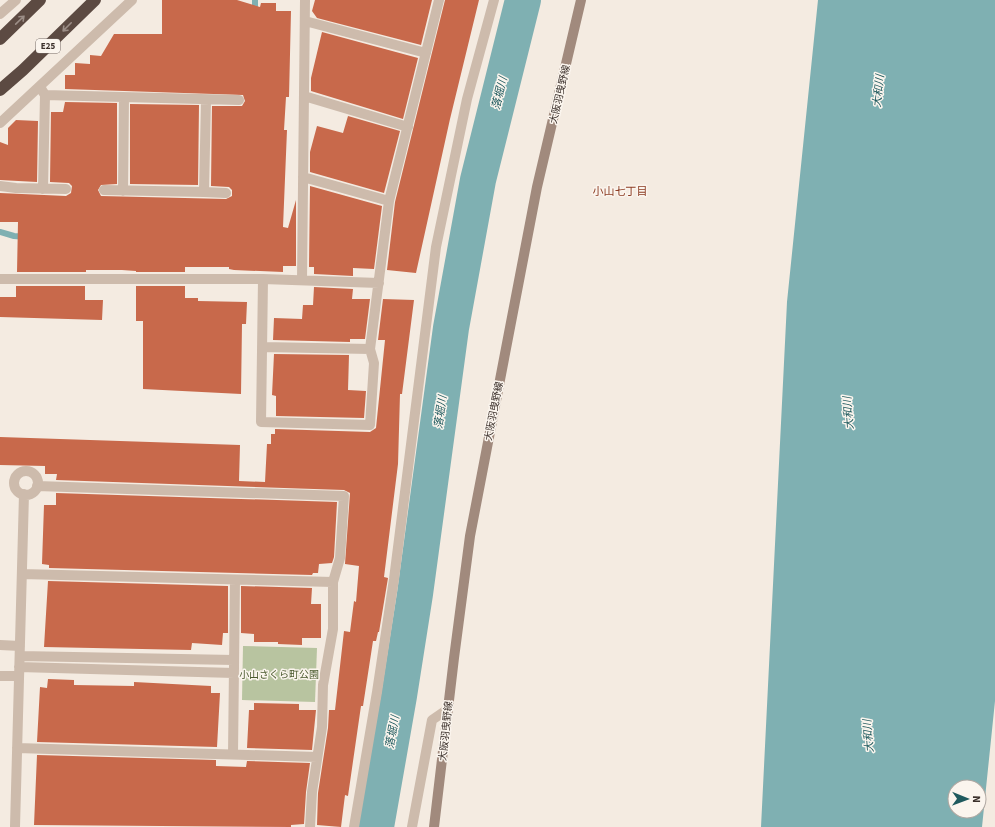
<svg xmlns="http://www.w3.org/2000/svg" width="995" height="827" viewBox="0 0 995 827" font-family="'Source Sans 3','Noto Sans JP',sans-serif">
	<rect width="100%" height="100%" fill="#f4ebe1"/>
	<path fill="#b8c4a0" d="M243 646 317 648 315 702 242 700Z"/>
	<path fill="#7fb0b2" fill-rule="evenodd" d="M818 0H995V701L982 827H761L787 302ZM955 787H979V811H955Z"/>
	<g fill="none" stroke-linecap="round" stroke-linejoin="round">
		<path stroke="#7fb0b2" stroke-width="6" d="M255 14V0
			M0 232 14 236 26 237"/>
		<path stroke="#7fb0b2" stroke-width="36" d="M376 827 399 696 415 594 451 328 478 180 523 0"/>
	</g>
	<path fill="#c8694b" d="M162 0H237L260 7 261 3H276V11H291L289 97H286L284 130H287L283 227 288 228 296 200V266H283V272L234 270 229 269V267H185V272H136V271L122 270H86V272H17L18 222H0V193L66 196 71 193 72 186 69 183 50 182 51 112H63L65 102 117 103V184L101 185 98 190 101 196 226 199 232 196V190L229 187 211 186 212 106H242L245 101 243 95 65 89V75H75V63L90 64V55L101 56 114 34H162Z
		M315 0H432L421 45 317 18 312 11Z
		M445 0H479L450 119 416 273 387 270 395 202Z
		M322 32 418 58 403 119 311 91V78Z
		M130 104 199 105 198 185 130 184Z
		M348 116 400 131 384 193 310 172V152L317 126 343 133Z
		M16 120 38 121 37 182 0 180V142L8 145V128Z
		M310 186 382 206 374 269 353 268V276L314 274V267H309Z
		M16 286H85V300H103L102 320 0 317V297H16Z
		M136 286H185V298H198V301L247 302 246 324H242L241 394 143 389V321H136Z
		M314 287 353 289 352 299H370L365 339H350V342L273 340 274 318 302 319 303 305H313Z
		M383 299 414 300 402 394H400L398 464 384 577 388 578 379 632H378L376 641H373L363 706H361L348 796 345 795 341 827 317 825 318 793 328 728 329 710H335L344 631 350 632 354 601 356 602 359 566 345 564 350 493 344 490 56 480 57 474H45V466L0 465V437L240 445 239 481 265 482 267 444H271V434H275V429L370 432 376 428 385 340H378Z
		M274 354 349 355 348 390 366 391 364 418 276 416V396L272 395Z
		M56 493 337 502 334 557 332 563 319 564 318 573H313L312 575 49 568V565L42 564 44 505H56Z
		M48 581 228 586V633H223L222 645 192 643 191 650 44 647Z
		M241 586 312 588 311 604H321V638H302V645L278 644V642H254V634L241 633Z
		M48 679 74 680V685L134 686V682L211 686V693H220L217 747 37 742 40 687 47 688Z
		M254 703 299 704V710H316L312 750 247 748 249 710H254Z
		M37 755 216 760V766L246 767 247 761 310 763 306 792 304 824 291 825V827L34 825Z"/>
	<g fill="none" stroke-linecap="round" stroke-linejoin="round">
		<path stroke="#cdbbac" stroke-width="10" d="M204 192 226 193
			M14 483a12 12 0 1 1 24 0a12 12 0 1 1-24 0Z
			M37 486 344 496 340 558 333 582V629L323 685 322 727 312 792 310 827
			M22 574 333 582
			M0 645 20 646
			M20 656 234 660
			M19 667 234 673
			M0 676H19
			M17 748 317 757
			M233 754 235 580
			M15 827 24 494"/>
		<path stroke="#cdbbac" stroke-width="10" d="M0 14 16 0
			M305 21 426 53
			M40 87 45 95 239 100
			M304 96 408 127
			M0 123 132 0
			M303 177 389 201
			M0 186 16 188 66 189
			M43 189 45 95
			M104 190 204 192 206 100
			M123 191 124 98
			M0 279H263L379 283
			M263 279 261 422 370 425 374 363 370 349 389 201 439 0
			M302 280 305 0
			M262 347 370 349
			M354 827 377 692 394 579 436 247 467 99 494 0
			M412 827 432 720 448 709"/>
		<path stroke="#a18a7d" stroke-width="10" d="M434 827 454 658 470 536 537 187 581 0"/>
		<path stroke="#5c4a42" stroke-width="12" d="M0 39 40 0
			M0 90 23 70 95 0"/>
	</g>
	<defs><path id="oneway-shaft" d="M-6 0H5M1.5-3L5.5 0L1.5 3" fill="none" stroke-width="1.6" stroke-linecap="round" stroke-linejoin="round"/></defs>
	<g stroke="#9c8e87">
		<use href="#oneway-shaft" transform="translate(20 20) rotate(-44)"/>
		<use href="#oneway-shaft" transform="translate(67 27) rotate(135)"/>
	</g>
	<g text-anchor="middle" stroke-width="3" stroke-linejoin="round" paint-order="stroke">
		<rect fill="#fbf5ee" stroke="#756b66" stroke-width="1" x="36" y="39" width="24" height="14" rx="3"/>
		<g font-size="9" font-weight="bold" fill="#3b302b">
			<text x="48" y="49">E25</text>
		</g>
		<g font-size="10" fill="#3b302b" stroke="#fbf5ee">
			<text transform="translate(559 94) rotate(-77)" y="4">大阪羽曳野線</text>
			<text transform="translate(493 411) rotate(-79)" y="4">大阪羽曳野線</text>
			<text transform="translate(445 731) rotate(-84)" y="4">大阪羽曳野線</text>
		</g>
		<g font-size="10" fill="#4a5a2e" stroke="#fbf5ee">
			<text x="279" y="678">小山さくら町公園</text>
		</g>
		<g font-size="11" font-style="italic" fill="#1f5a5e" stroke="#fbf5ee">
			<text transform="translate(878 91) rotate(-84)" y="4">大和川</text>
			<text transform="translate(499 93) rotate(-76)" y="4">落堀川</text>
			<text transform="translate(440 412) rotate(-82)" y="4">落堀川</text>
			<text transform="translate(848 413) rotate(-94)" y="4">大和川</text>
			<text transform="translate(392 732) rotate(-80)" y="4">落堀川</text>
			<text transform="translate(868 736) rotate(-94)" y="4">大和川</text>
		</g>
		<g font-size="11" fill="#8c3b22" stroke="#fbf5ee">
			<text x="620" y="195">小山七丁目</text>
		</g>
	</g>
	<g transform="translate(967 799) rotate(91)"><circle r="19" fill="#fbf5ee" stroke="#aea6a0"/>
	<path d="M0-3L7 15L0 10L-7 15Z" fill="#1f5a5e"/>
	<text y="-6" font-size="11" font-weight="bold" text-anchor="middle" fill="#3b302b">N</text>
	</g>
</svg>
